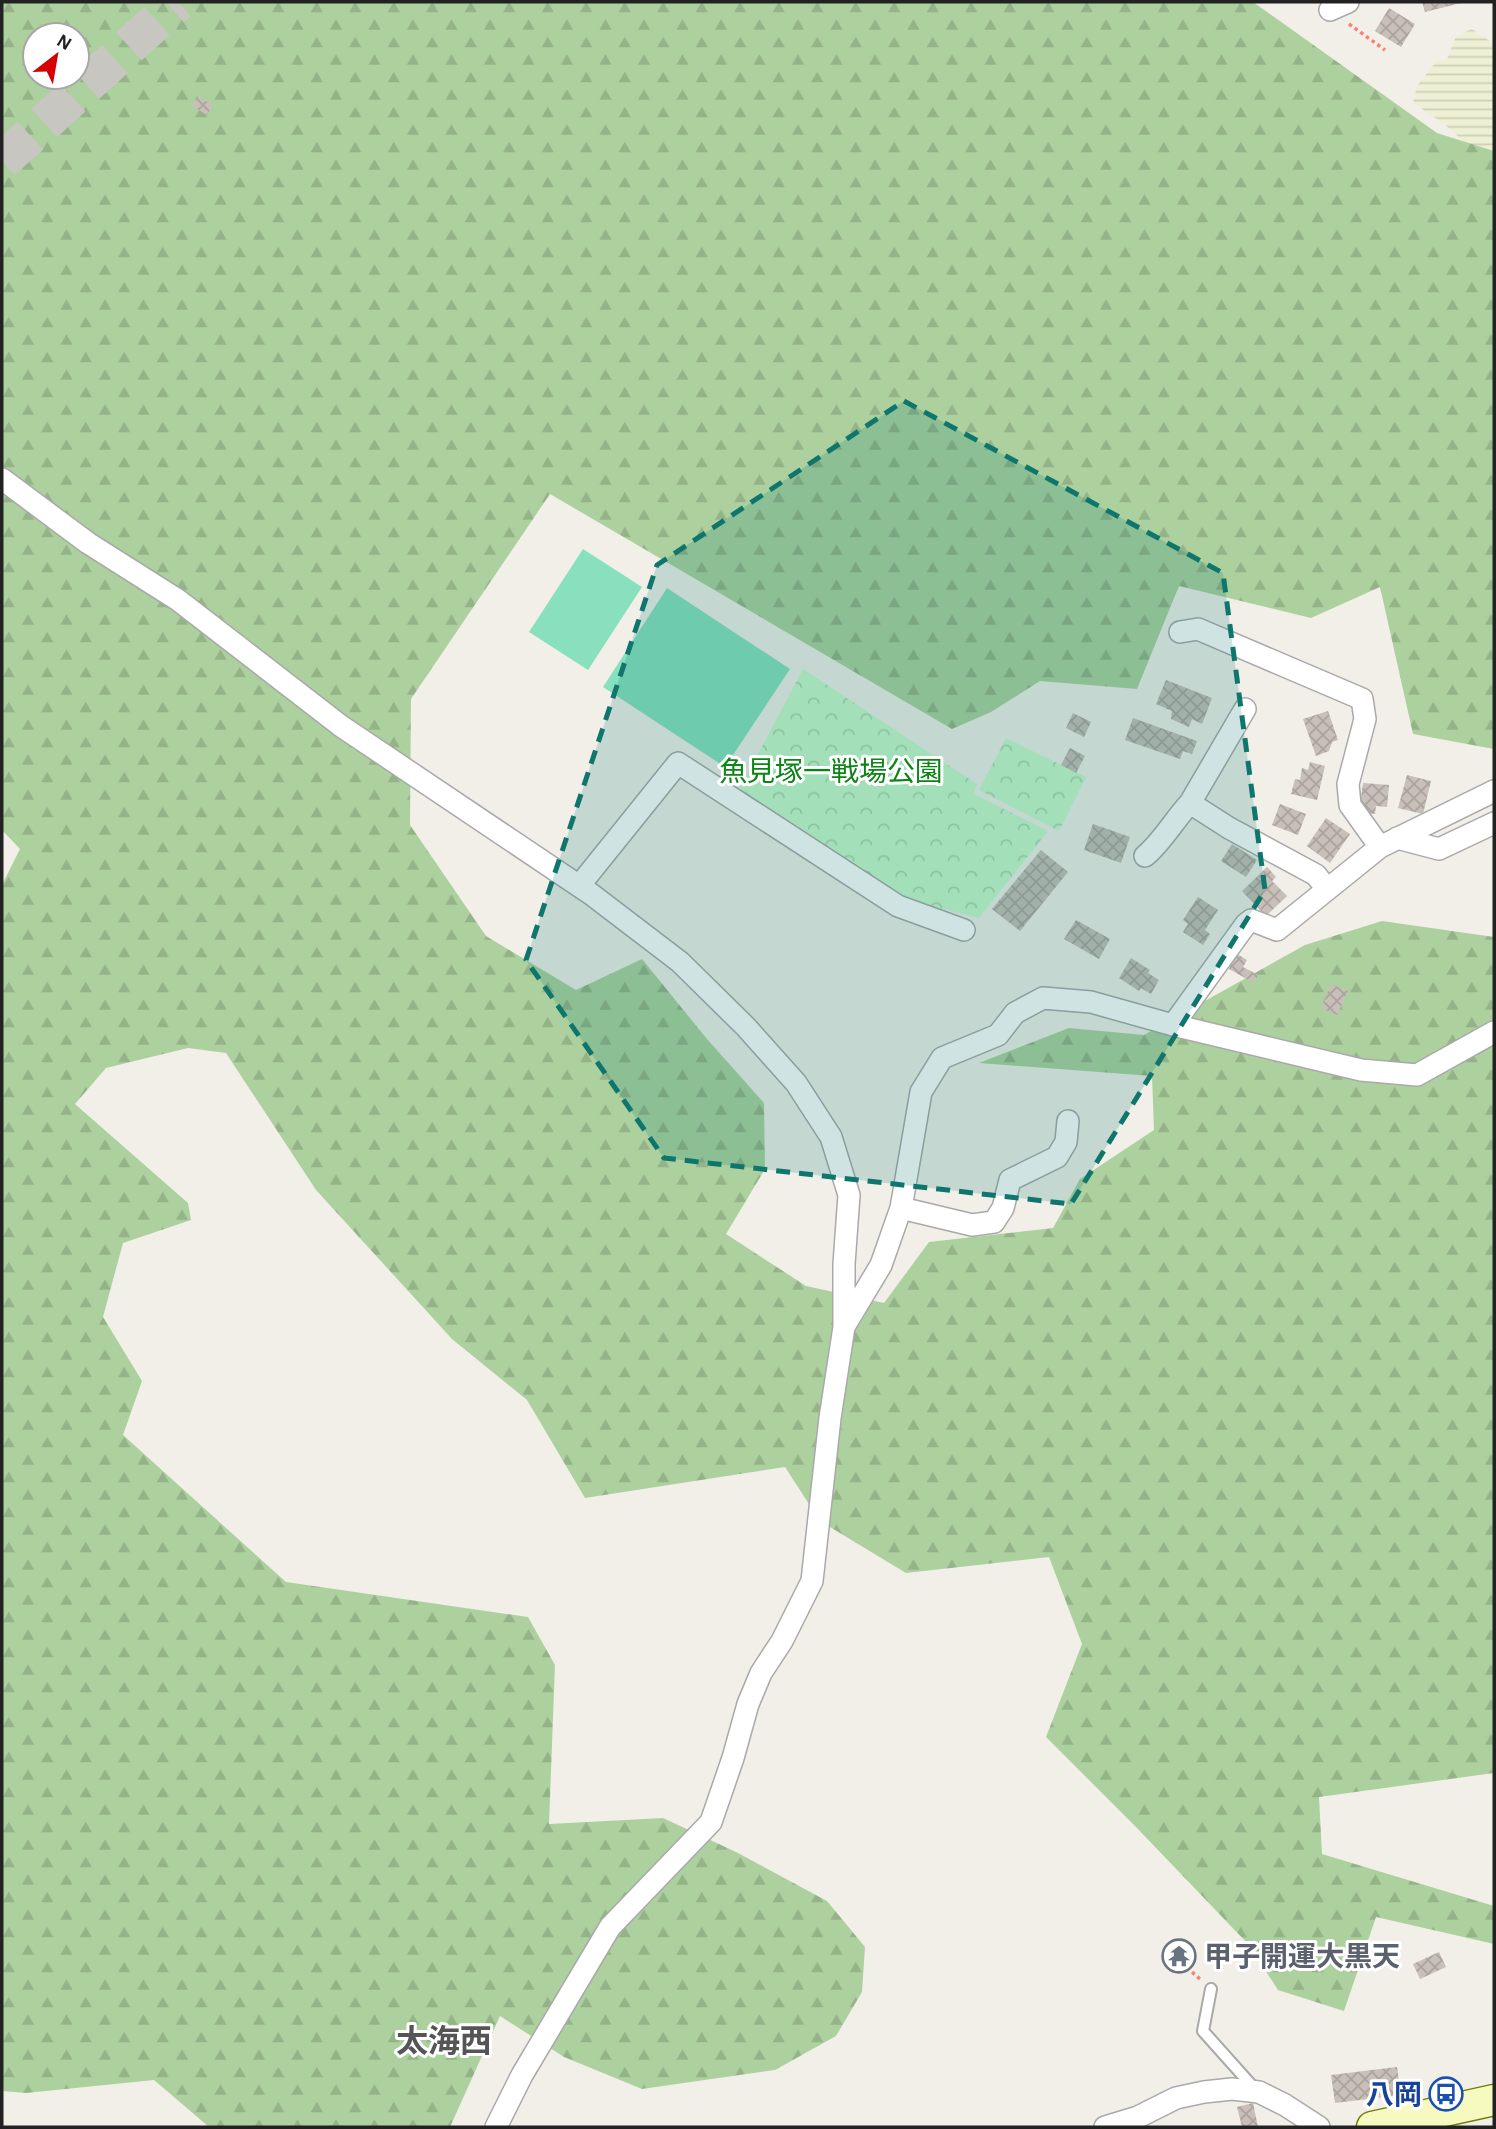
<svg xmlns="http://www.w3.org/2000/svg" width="1496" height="2129" viewBox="0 0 1496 2129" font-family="'Alegreya Sans','Noto Sans JP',sans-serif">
	<defs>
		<pattern id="farmland-rules" width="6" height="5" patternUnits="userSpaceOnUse" patternTransform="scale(1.75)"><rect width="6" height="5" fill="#eef0d5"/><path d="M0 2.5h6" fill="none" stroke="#ccceb7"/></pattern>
		<pattern id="forest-firs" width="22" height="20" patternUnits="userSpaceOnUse" patternTransform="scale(1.75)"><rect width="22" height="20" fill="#add19e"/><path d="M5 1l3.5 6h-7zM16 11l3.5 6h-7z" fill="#95b388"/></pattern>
		<pattern id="park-crowns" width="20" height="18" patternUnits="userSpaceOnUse" patternTransform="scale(1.75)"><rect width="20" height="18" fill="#c8facc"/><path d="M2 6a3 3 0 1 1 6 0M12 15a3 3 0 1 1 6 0" fill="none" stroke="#acd6af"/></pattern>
		<pattern id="building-cross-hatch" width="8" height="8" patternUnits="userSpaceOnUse" patternTransform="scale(1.75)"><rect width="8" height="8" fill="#c7bfb8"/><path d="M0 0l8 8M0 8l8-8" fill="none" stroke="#aba49e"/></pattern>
	</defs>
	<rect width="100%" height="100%" fill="#f2efe9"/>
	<path fill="url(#farmland-rules)" d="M1472 29 1494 44V165L1482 158 1443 123 1413 103 1417 86 1436 62 1447 59 1456 36Z"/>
	<path fill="url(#forest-firs)" fill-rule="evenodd" d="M2 2H1253L1437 133 1494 151V749L1413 734 1380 587 1311 618 1179 586 1137 689 1040 681 991 712 952 729 550 494 411 699 410 825 486 936 576 990 642 959 707 1039 764 1103 765 1169 726 1234 806 1286 884 1303 929 1242 1053 1228 1080 1179 1154 1130 1152 1076 979 1063 1069 1028 1144 1035 1305 945 1382 921 1494 937V1773L1319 1797 1322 1854 1494 1906V1944L1376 1917 1344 2011 1278 1990 1249 1945 1135 1826 1046 1737 1082 1644 1049 1557 906 1573 820 1521 785 1467 585 1498 527 1400 452 1339 316 1190 226 1053 188 1048 106 1068 75 1104 188 1203 191 1220 123 1243 103 1317 142 1381 123 1435 286 1582 528 1617 555 1665 549 1824 663 1818 736 1852 827 1901 865 1947 862 1992 836 2036 775 2070 642 2089 564 2057 500 2016 450 2127H209L154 2080 26 2093 2 2091V885L20 849 2 830ZM35 35H77V77H35Z"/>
	<path fill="url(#park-crowns)" d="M803 669 977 784 974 794 1048 831 979 918 902 899 737 794Z
		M1006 738 1086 777 1059 831 979 790Z"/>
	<path fill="#88e0be" d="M583 549 642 587 588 670 529 632Z
		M667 588 790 669 725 767 603 687Z"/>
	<path fill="url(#building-cross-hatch)" d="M1422 2H1461V3L1425 12Z
		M1389 8 1415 24 1401 47 1375 31Z
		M197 96 213 105 207 115 192 106Z
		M1166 680 1212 698 1202 724 1192 719 1189 727 1171 719 1172 711 1156 704Z
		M1328 711 1338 740 1332 742 1329 751 1316 756 1303 719Z
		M1073 713 1091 722 1084 737 1066 728Z
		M1133 718 1197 741 1192 754 1183 751 1180 759 1125 740Z
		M1070 748 1085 756 1076 773 1061 765Z
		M1310 762 1325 766 1317 800 1291 794 1295 779 1300 780 1302 768 1308 770Z
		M1407 775 1431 781 1423 814 1398 808Z
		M1363 783 1389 785 1387 807 1376 806 1375 814 1359 812Z
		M1280 804 1306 814 1298 835 1272 825Z
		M1326 818 1350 834 1330 863 1307 846Z
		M1093 824 1130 837 1121 863 1084 850Z
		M1232 844 1257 860 1246 877 1221 861Z
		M1041 850 1068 872 1020 931 992 909Z
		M1267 867 1276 877 1272 881 1287 896 1266 916 1242 891Z
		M1198 897 1218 910 1205 930 1210 934 1203 945 1183 932 1188 924 1183 920Z
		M1076 920 1110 939 1099 959 1064 939Z
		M1232 951 1247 960 1243 967 1258 975 1254 983 1229 969 1231 964 1227 961Z
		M1131 958 1150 970 1148 973 1159 980 1151 994 1141 988 1139 991 1119 978Z
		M1331 984 1348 991 1337 1015 1321 1008Z
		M1177 1946 1189 1953 1185 1960 1190 1962 1187 1969 1182 1966 1179 1971 1167 1964Z
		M1439 1952 1446 1967 1420 1979 1413 1964Z
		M1397 2067 1401 2095 1335 2103 1331 2075Z
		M1253 2103 1258 2127H1242L1237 2107Z"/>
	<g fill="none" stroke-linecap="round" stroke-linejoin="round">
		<path stroke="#c8c6c1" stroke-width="38" stroke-dasharray="38 19" stroke-linecap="butt" d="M2 161 178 2"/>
		<defs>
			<path id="lane" d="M1211 1989 1203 2031 1254 2088"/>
			<path id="street" d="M1330 10 1348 2
				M2 479 88 543 178 600 341 726 591 894 680 962 746 1027 796 1083 831 1137 849 1195 844 1264V1327L830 1418 812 1581 782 1641 761 1673 748 1704 733 1758 711 1822 610 1927 522 2075 496 2127
				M1180 632 1198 629 1362 699 1365 719 1348 784 1350 805 1380 847
				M1245 709 1190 803 1229 828 1316 875 1327 889
				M1397 838 1439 849 1494 823
				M1145 856C1163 841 1174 820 1190 803
				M579 886 678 763 898 906 964 930
				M1173 1025 1246 924 1251 920 1277 930 1380 847 1494 791
				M901 1208 972 1225 994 1222 1003 1208 1010 1180 1057 1157 1066 1142 1068 1121
				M845 1325 881 1265 901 1208 921 1092 942 1058 998 1035 1015 1013 1043 998 1091 1002 1173 1025 1361 1070 1417 1075 1494 1032
				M1105 2127 1138 2117 1176 2098 1204 2092 1232 2089 1259 2092 1285 2105 1319 2127"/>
			<path id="secondary" d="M1372 2127 1494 2100"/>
		</defs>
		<use href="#lane" stroke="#a9a9a9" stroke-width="14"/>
		<use href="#street" stroke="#a9a9a9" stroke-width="24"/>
		<use href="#secondary" stroke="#707d05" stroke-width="33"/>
		<path stroke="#fa8072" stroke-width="3.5" stroke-dasharray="3.5 3.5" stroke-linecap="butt" d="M1349 24 1385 50
			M1192 1972 1201 1980"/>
		<use href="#lane" stroke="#fff" stroke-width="10"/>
		<use href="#street" stroke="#fff" stroke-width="21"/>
		<use href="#secondary" stroke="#f7fabf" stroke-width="30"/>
	</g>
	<path fill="#0f766e" fill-opacity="0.2" stroke="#0f766e" stroke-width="5" stroke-dasharray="14 9" stroke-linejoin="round" d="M904 401 1223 573 1265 890 1071 1204 664 1158 526 960 657 565Z"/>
	<defs>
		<symbol id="temple-ring" viewBox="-11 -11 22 22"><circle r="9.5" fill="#fff" stroke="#6b7280" stroke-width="1.5"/><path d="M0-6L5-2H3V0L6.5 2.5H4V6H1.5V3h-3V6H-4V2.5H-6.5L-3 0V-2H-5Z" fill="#6b7280"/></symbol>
		<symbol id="bus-ring" viewBox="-11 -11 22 22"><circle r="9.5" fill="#fff" stroke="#1a4fb4" stroke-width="1.5"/><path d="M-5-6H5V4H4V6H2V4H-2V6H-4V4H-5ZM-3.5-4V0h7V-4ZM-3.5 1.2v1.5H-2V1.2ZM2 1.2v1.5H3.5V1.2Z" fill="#1a4fb4"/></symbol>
	</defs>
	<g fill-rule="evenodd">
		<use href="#temple-ring" x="1160" y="1937" width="38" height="38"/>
		<use href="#bus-ring" x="1427" y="2075" width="38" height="38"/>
	</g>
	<g text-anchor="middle" stroke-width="6" stroke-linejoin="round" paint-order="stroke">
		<g font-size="28" fill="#0c8416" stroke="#fff">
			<text x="831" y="781">魚見塚一戦場公園</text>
		</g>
		<g font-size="28" font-weight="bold" fill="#5b616d" stroke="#fff" text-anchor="start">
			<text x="1204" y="1966">甲子開運大黒天</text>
		</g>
		<g font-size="28" font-weight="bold" fill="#164399" stroke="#fff" text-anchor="end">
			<text x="1422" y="2104">八岡</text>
		</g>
		<g font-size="32" font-weight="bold" fill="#555" stroke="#fff">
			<text x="444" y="2052">太海西</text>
		</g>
	</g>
	<rect width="1496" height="2129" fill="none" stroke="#222222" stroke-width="7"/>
	<g transform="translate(56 56) rotate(31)"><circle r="33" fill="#ffffff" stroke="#a7a7a7" stroke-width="2"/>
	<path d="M0-5L12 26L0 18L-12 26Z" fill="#d40000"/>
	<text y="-10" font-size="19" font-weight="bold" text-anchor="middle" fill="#222222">N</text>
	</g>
</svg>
